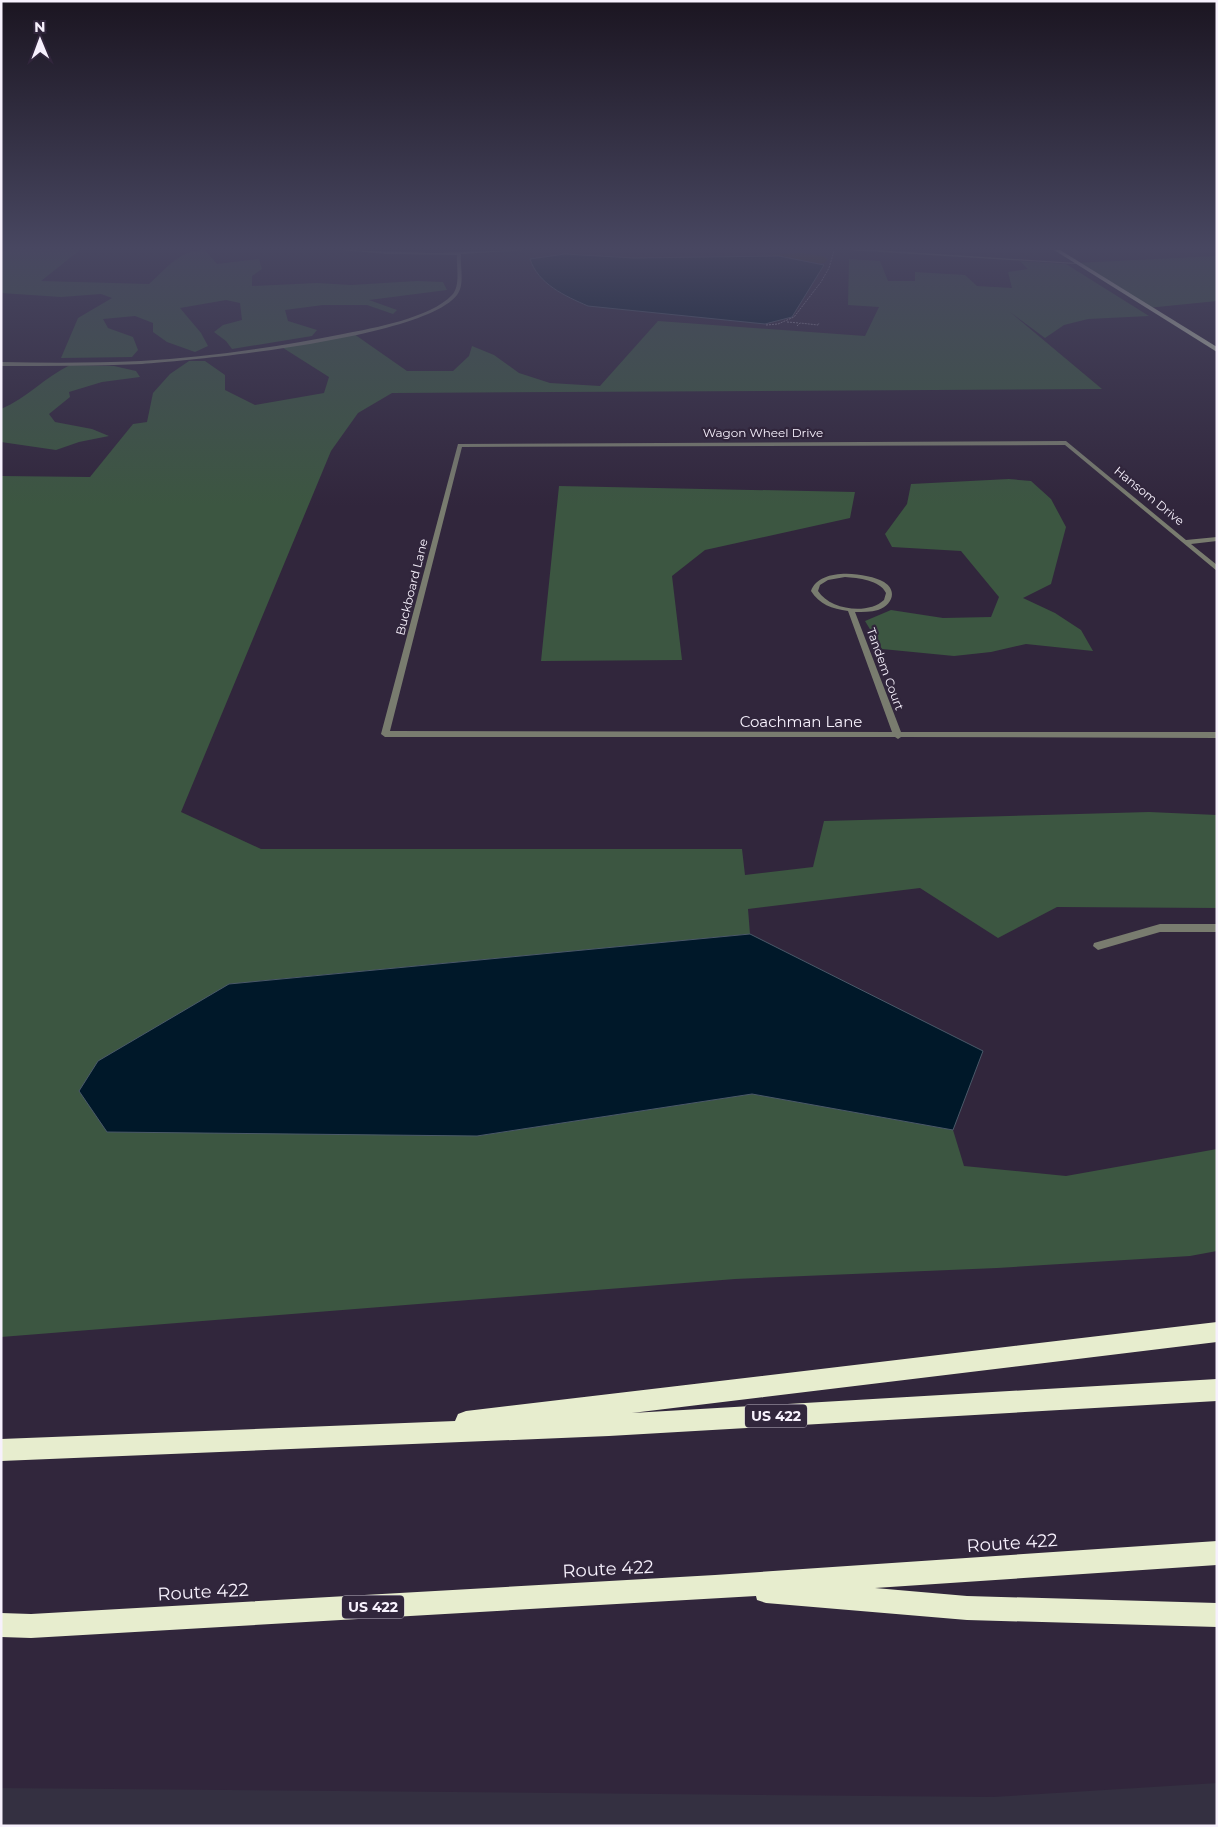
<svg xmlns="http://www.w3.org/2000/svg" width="1218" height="1827" viewBox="0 0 1218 1827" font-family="Montserrat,sans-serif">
	<rect width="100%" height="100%" fill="#31263c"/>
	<path fill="#343041" d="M1217 1783V1826H1V1788L993 1797Z"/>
	<path fill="#3c5641" d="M8 250H80L41 281 149 284C167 268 179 250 205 250L217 264 259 259 262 269 252 276V286L317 283 351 285 417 281 443 282 447 290 369 300 397 310 393 314 367 305H323L285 310 288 321 317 330 312 336 232 349 226 341 214 332 223 325 242 320 240 303 226 300 180 308 201 333 208 346 195 352 167 342 153 332V323L135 316 103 319 108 328 133 337 138 350 132 357 61 358 78 318 112 298 101 294 61 297 1 293V252Z
		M1217 256V301L1147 308 1075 263Z
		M849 259 880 261 888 281H915V272L965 275 977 286 1012 288 1008 272 1028 269 1020 261 1066 264 1149 316 1088 319 1064 325 1045 338 1010 312 1102 389 392 393 358 413 331 451 181 812 261 849H742L745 875 813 867 824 821 1149 812 1217 815V908L1057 907 998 938 920 888 748 909 750 934 229 984 477 1136 752 1094 953 1130 964 1166 1066 1176 1217 1149V1251L1190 1256 997 1268 735 1279 1 1337V476L90 477 133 424 147 422 153 393 170 374 189 361H205L225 375V390L255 405 324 393 329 377 280 346 354 334 407 371H453L469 356 472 346 494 355 519 373 550 383 600 386 658 321 865 336 879 307 848 305Z
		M70 365 114 366 136 371 140 377 102 382 69 392 70 397 49 414 55 422 92 429 109 436 79 442 56 450 1 442V409C27 398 45 377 70 365Z
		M1009 479 1031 481 1051 499 1066 527 1051 584 1023 598 1055 613 1081 630 1093 651 1026 644 991 652 954 656 882 649 865 621 891 610 943 618 991 617 999 597 961 551 892 547 885 534 907 504 911 484Z
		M559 486 855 492 850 518 705 550 672 576 682 660 541 661Z"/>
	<path fill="#3b3312" d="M802 253 822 256 828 259 824 263H818L768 255Z"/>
	<path fill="#001829" stroke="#4a5969" d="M565 254 634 258 779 256 824 265 792 317 765 324 588 306C565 296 538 284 530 259Z
		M750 934 983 1051 953 1130 752 1094 477 1136 107 1132 79 1091 98 1061 229 984Z"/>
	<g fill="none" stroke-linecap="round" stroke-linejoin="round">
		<path stroke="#938b9c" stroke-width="1" stroke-dasharray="2 1" stroke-linecap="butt" d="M787 322 799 323
			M766 325 778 324 794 317 821 282 829 268 834 251
			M797 326 800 323 818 325 819 323"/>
		<path fill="#797c6f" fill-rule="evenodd" d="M340 250 434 253 528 250 461 254C460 267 465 285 457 295 424 338 200 360 142 364 95 366 48 366 1 366V362C48 363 95 363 141 361 209 357 277 347 343 334 374 328 430 318 452 295 461 285 456 266 457 255L388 254Z
			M848 250H876L1077 263 1075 264Z
			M1066 441 1186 540 1217 537V541L1191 544 1217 565V571L1065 445 462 447 390 731 892 732 848 611C832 609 819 604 811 591 819 567 866 572 884 582 898 591 892 605 878 610 871 612 863 612 855 612L901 732H1217V738L901 737 898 739 895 737H385L381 734 458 444ZM845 577C858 578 880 580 886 593L884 600C868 615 830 610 818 591L820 585 828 580Z
			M1160 924H1217V932H1160L1098 950 1093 946 1094 943Z"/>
		<path fill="#c8cdb3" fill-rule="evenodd" d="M1054 250H1060L1217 347V352Z"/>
		<path fill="#e7edce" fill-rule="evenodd" d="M1217 1322V1342L632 1413 1217 1379V1401L609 1436 1 1461V1439L455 1421 458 1414 466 1411Z
			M1217 1541V1565L875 1588 967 1596 1217 1603V1627L967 1620 766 1603 757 1600 756 1596 31 1638 1 1637V1613L31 1614 715 1575Z"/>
	</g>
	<linearGradient id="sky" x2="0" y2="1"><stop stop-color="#1b1521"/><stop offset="0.49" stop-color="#484761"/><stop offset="1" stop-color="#484761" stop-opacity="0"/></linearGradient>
	<rect width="1218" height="506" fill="url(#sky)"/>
	<g text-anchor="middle" stroke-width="4.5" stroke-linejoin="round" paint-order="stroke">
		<g font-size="12" fill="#f7f1fd" stroke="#31263c">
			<text x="763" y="437">Wagon Wheel Drive</text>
			<text transform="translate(1149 496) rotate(39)" y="4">Hansom Drive</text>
			<text transform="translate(412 587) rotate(-76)" y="4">Buckboard Lane</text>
			<text transform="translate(885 669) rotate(70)" y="4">Tandem Court</text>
		</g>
		<g fill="#31263c" stroke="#bcb4c3" stroke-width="1">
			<rect x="745" y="1404.5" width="62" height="23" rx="4"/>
			<rect x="342" y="1595.5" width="62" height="23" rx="4"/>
		</g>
		<g font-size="14" font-weight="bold" fill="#f7f1fd">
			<text x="776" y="1421">US 422</text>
			<text x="373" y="1612">US 422</text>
		</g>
		<g font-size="15" fill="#f7f1fd" stroke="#31263c">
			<text x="801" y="727">Coachman Lane</text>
		</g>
		<g font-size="18" fill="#f7f1fd" stroke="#31263c">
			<text transform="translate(1012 1543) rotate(-4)" y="6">Route 422</text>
			<text transform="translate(608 1569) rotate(-3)" y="6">Route 422</text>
			<text transform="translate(203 1592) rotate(-3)" y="6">Route 422</text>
		</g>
	</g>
	<rect width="1218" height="1827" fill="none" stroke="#f7f1fd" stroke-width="5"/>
	<g transform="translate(40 40) rotate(359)" stroke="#31263c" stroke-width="4" paint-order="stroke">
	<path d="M0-4L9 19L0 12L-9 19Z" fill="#f7f1fd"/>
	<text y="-8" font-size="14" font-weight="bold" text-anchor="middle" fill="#f7f1fd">N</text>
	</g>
</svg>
